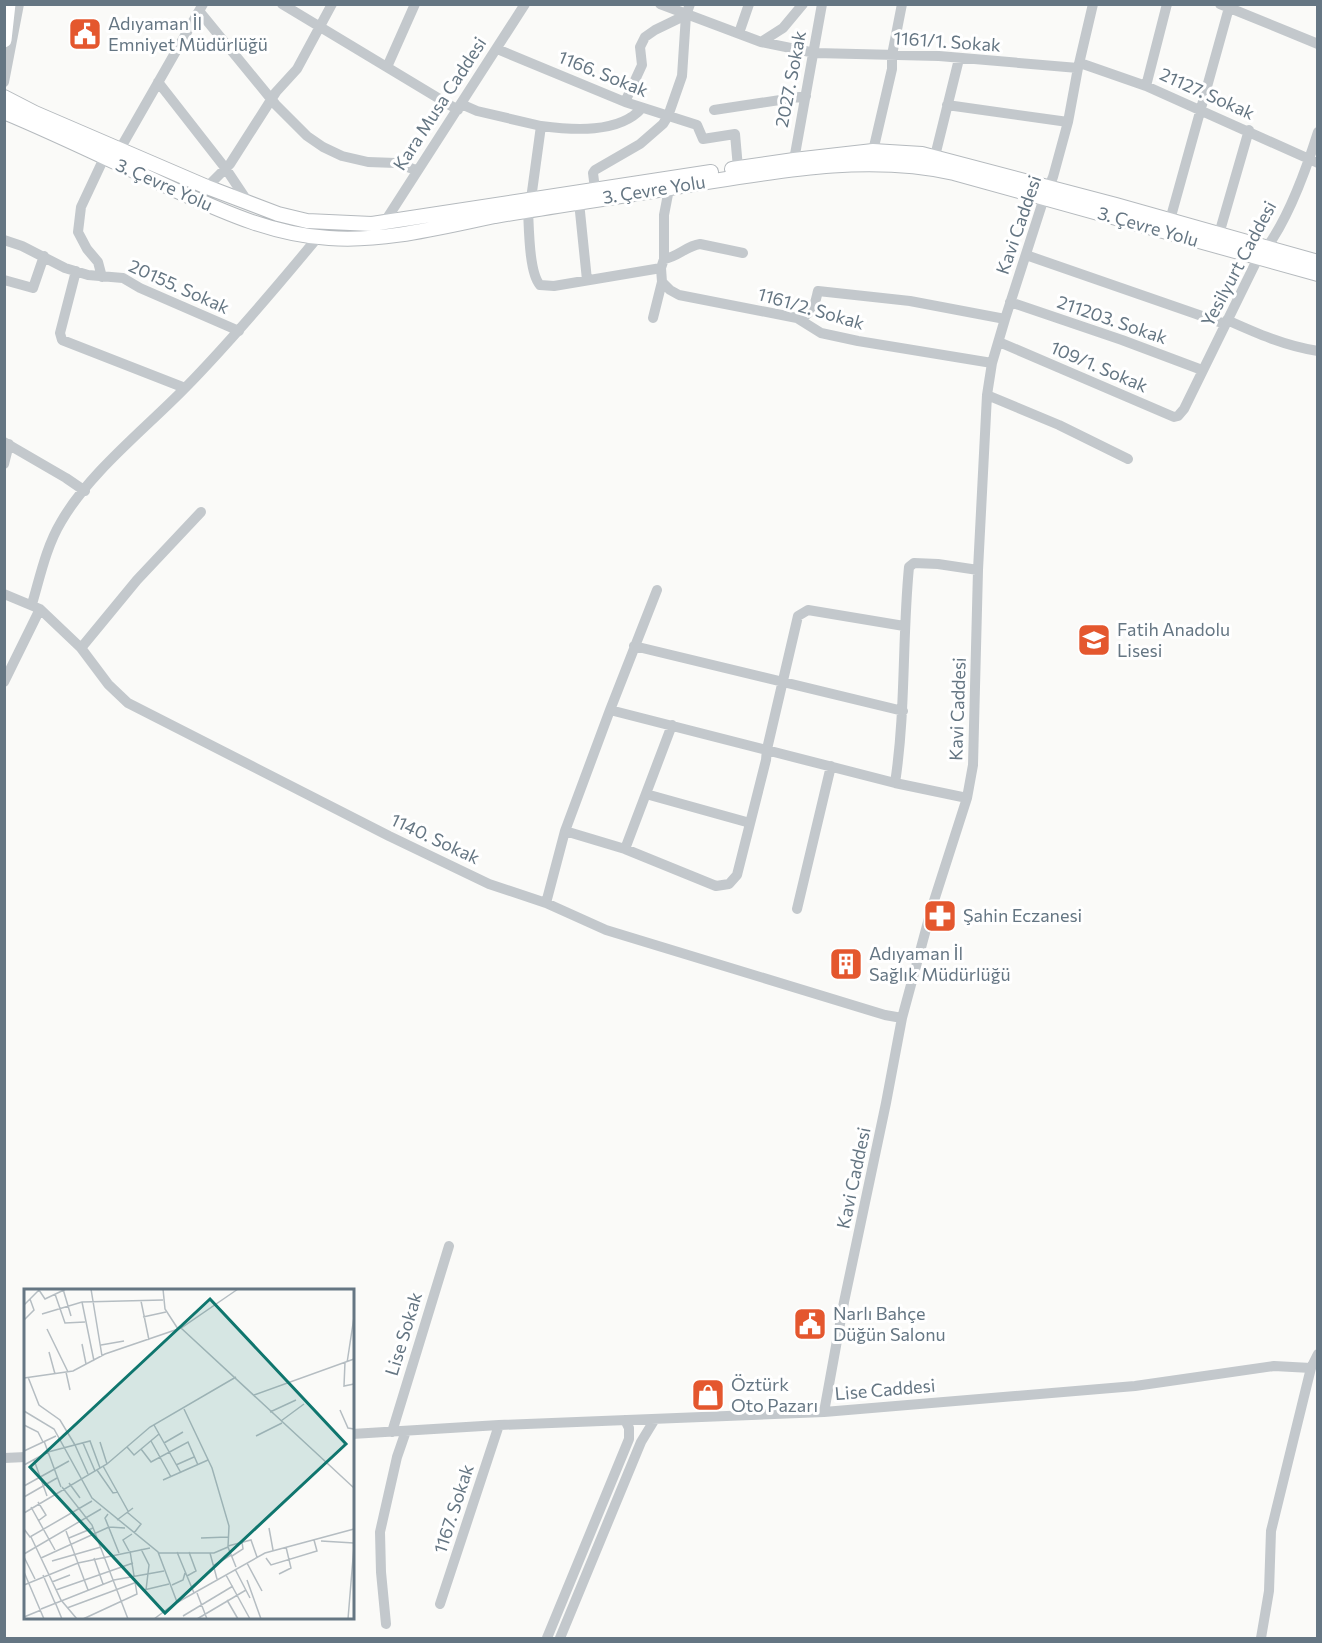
<svg xmlns="http://www.w3.org/2000/svg" width="1322" height="1643" viewBox="0 0 1322 1643" font-family="Commissioner,sans-serif">
	<rect width="100%" height="100%" fill="#fafaf8"/>
	<g fill="none" stroke-linecap="round" stroke-linejoin="round">
		<defs>
			<path id="major" d="M4 97 35 113 207 187 278 214 307 221 372 224 711 172
				M4 112C62 136 118 164 175 190 224 212 274 235 329 238 385 242 441 227 495 216 553 206 612 198 670 188 763 174 860 152 954 173L1318 274
				M732 169 794 160 873 151 922 154 1116 205 1318 262"/>
			<path id="highway" d="M4 40 8 4"/>
		</defs>
		<use href="#major" stroke="#b5babe" stroke-width="16"/>
		<use href="#highway" stroke="#b4b9bd" stroke-width="18"/>
		<path stroke="#c3c8cc" stroke-width="10" d="M282 4 458 110
			M660 4 761 42 815 53 939 56 1078 68
			M1220 4 1318 44
			M199 11 276 105 307 136 323 147 342 156 368 162 396 163 416 170
			M739 33 749 4
			M761 42 783 28 803 4
			M497 49 625 102 697 125 703 139 735 134 738 168
			M1080 63 1146 86 1318 163
			M387 67 415 4
			M4 82 19 4
			M158 82 226 169 248 202
			M1146 86 1167 4
			M625 102 642 65 640 47 645 37 655 30 686 15
			M461 104 477 111 541 126 531 199
			M947 105 1068 122
			M714 110 806 96
			M541 126C572 130 619 134 642 108
			M120 149 203 4
			M873 151 892 69V55L902 4
			M935 156 959 59
			M794 160 822 4
			M207 187 230 164 276 92 297 69 332 4
			M595 189 593 173 595 170 640 144 663 124 668 116 682 76 686 15 690 4
			M579 202 587 280
			M528 210C529 228 529 273 540 285L554 286 661 268
			M1170 220 1230 4
			M384 223 525 4
			M1219 234 1249 130
			M4 240 22 246 65 268 88 275 123 278 140 288 239 331
			M1026 255 1225 324
			M664 259C678 257 686 246 700 244L743 253
			M76 271 60 333 62 340 185 388
			M102 277 98 262 87 249 78 232 81 207 104 158
			M4 280 33 288 44 256
			M662 282 670 290 679 295 797 318 821 333 858 341 992 363
			M1010 302 1122 340 1202 370
			M653 318 662 282 661 268 664 259V215L669 189
			M797 318C814 314 814 307 818 291L910 301 1005 319
			M1227 320C1256 333 1285 346 1318 351
			M999 342 1174 417 1178 416 1184 409 1258 258C1285 229 1306 170 1318 132
			M987 395 1059 425 1128 459
			M4 442 66 478 85 491
			M4 464 9 444
			M4 594 40 609 81 648 108 684 128 703 389 836 489 884 546 903 606 930 885 1015 902 1018
			M32 604C40 577 46 547 61 522 89 473 145 429 185 388 232 340 275 289 318 237
			M634 646 903 711
			M81 648 137 580 201 512
			M4 682 40 609
			M610 710 895 783 967 798
			M895 783C906 711 902 639 909 567L914 563 938 564 978 570
			M646 794 750 823
			M565 831 625 849 716 886 729 884 737 875 766 760 767 749 798 616 808 610 904 626
			M625 849 672 725
			M546 903 565 831 610 710 657 590
			M797 909 831 766
			M824 1412 844 1302 886 1103 902 1018 932 907 967 798 973 765 978 570 987 395 992 363 1005 319 1044 198 1053 177 1068 122 1078 68 1093 4
			M392 1432 449 1246
			M352 1434 499 1425 824 1412 1135 1386 1274 1366 1311 1368
			M4 1458 26 1457
			M440 1604 499 1425
			M386 1624 381 1572 380 1532 397 1457 406 1431
			M547 1638 629 1439V1428L625 1420
			M560 1638 641 1442 655 1419
			M1261 1638 1269 1591 1271 1531 1311 1368 1318 1354"/>
		<use href="#major" stroke="#fff" stroke-width="14"/>
		<use href="#highway" stroke="#fff" stroke-width="15"/>
	</g>
	<defs>
		<symbol id="civic-square" viewBox="-11 -11 22 22"><rect x="-9" y="-9" width="18" height="18" rx="4" fill="#e4572e" stroke="#fff"/><path d="M-.6-6.5H3V-4.5H.6V-3L4-1V1h2V6H-6V1h2V-1L-.6-3ZM-1.2 2.5V6h2.4V2.5Z" fill="#fff"/></symbol>
		<symbol id="school-square" viewBox="-11 -11 22 22"><rect x="-9" y="-9" width="18" height="18" rx="4" fill="#e4572e" stroke="#fff"/><path d="M0-5L7-2L0 1L-7-2ZM-4 1L0 2.5L4 1V4Q0 6-4 4Z" fill="#fff"/></symbol>
		<symbol id="pharmacy-square" viewBox="-11 -11 22 22"><rect x="-9" y="-9" width="18" height="18" rx="4" fill="#e4572e" stroke="#fff"/><path d="M-2-6h4v4h4v4h-4v4h-4v-4h-4v-4h4Z" fill="#fff"/></symbol>
		<symbol id="building-square" viewBox="-11 -11 22 22"><rect x="-9" y="-9" width="18" height="18" rx="4" fill="#e4572e" stroke="#fff"/><path d="M-4-6H4V6H1V3H-1V6H-4ZM-2.5-4.3h1.7v1.8h-1.7ZM.8-4.3h1.7v1.8H.8ZM-2.5-1h1.7V.8h-1.7ZM.8-1h1.7V.8H.8Z" fill="#fff"/></symbol>
		<symbol id="shop-square" viewBox="-11 -11 22 22"><rect x="-9" y="-9" width="18" height="18" rx="4" fill="#e4572e" stroke="#fff"/><path d="M-5-2.5h2.3a2.7 3.5 0 0 1 5.4 0H5L5.5 6h-11ZM-1.5-2.5h3a1.5 2.3 0 0 0-3 0Z" fill="#fff"/></symbol>
	</defs>
	<g fill-rule="evenodd">
		<use href="#civic-square" x="66" y="15" width="38" height="38"/>
		<use href="#school-square" x="1075" y="621" width="38" height="38"/>
		<use href="#pharmacy-square" x="921" y="897" width="38" height="38"/>
		<use href="#building-square" x="827" y="945" width="38" height="38"/>
		<use href="#civic-square" x="791" y="1305" width="38" height="38"/>
		<use href="#shop-square" x="689" y="1376" width="38" height="38"/>
	</g>
	<g text-anchor="middle" stroke-width="6" stroke-linejoin="round" paint-order="stroke">
		<g font-size="18" fill="#657683" stroke="#fff" text-anchor="start">
			<text x="108" y="30">Adıyaman İl<tspan x="108" dy="21">Emniyet Müdürlüğü</tspan></text>
			<text x="1117" y="636">Fatih Anadolu<tspan x="1117" dy="21">Lisesi</tspan></text>
			<text x="963" y="922">Şahin Eczanesi</text>
			<text x="869" y="960">Adıyaman İl<tspan x="869" dy="21">Sağlık Müdürlüğü</tspan></text>
			<text x="833" y="1320">Narlı Bahçe<tspan x="833" dy="21">Düğün Salonu</tspan></text>
			<text x="731" y="1391">Öztürk<tspan x="731" dy="21">Oto Pazarı</tspan></text>
		</g>
		<g font-size="18" fill="#657683" stroke="#fff">
			<text transform="translate(947 42) rotate(4)" y="6">1161/1. Sokak</text>
			<text transform="translate(603 74) rotate(22)" y="6">1166. Sokak</text>
			<text transform="translate(791 79) rotate(-79)" y="6">2027. Sokak</text>
			<text transform="translate(1207 94) rotate(24)" y="6">21127. Sokak</text>
			<text transform="translate(440 104) rotate(-57)" y="6">Kara Musa Caddesi</text>
			<text transform="translate(164 185) rotate(24)" y="6">3. Çevre Yolu</text>
			<text transform="translate(654 190) rotate(-9)" y="6">3. Çevre Yolu</text>
			<text transform="translate(1019 225) rotate(-71)" y="6">Kavi Caddesi</text>
			<text transform="translate(1148 227) rotate(16)" y="6">3. Çevre Yolu</text>
			<text transform="translate(1239 264) rotate(-62)" y="6">Yesilyurt Caddesi</text>
			<text transform="translate(179 287) rotate(24)" y="6">20155. Sokak</text>
			<text transform="translate(811 309) rotate(16)" y="6">1161/2. Sokak</text>
			<text transform="translate(1112 320) rotate(19)" y="6">211203. Sokak</text>
			<text transform="translate(1099 367) rotate(23)" y="6">109/1. Sokak</text>
			<text transform="translate(958 709) rotate(-88)" y="6">Kavi Caddesi</text>
			<text transform="translate(435 839) rotate(25)" y="6">1140. Sokak</text>
			<text transform="translate(854 1178) rotate(-78)" y="6">Kavi Caddesi</text>
			<text transform="translate(404 1334) rotate(-73)" y="6">Lise Sokak</text>
			<text transform="translate(885 1390) rotate(-5)" y="6">Lise Caddesi</text>
			<text transform="translate(454 1509) rotate(-72)" y="6">1167. Sokak</text>
		</g>
	</g>
	<g transform="translate(24 1289)">
		<rect width="330" height="330" fill="#fafaf8"/>
		<path fill="none" stroke="#b5bdc2" stroke-width="1.5" d="M39 0 47 27M67 0 78 67M139 0 141 20 154 40M15 1 21 10 42 0M31 5 41 34 61 33M117 12 125 51M58 13 70 72M0 16 16 0M18 25 58 13 139 11M119 28 142 23M0 31 10 21 6 10M157 39 330 199M23 40 44 83M58 55 62 75M77 56 100 52M25 63 31 85M321 73 320 97 330 95M323 74 330 28M42 83 46 101M4 88 15 116 36 131 51 156M0 89 49 82 81 65 157 39 214 0M230 106 330 70M160 120 188 179 205 237 204 258 212 278M316 121 324 139 330 140M0 122 30 140 68 209 134 263 153 313M246 123 272 111M257 132 280 115M0 136 14 143 19 153M130 136 157 184M232 147 258 134M20 152 37 198M127 152 147 188M76 153 83 175M59 154 71 182M140 154 159 143M51 156 64 185M103 158 110 166 135 145M117 160 127 173 164 153 174 176M0 162 32 147M10 171 23 207M0 176 24 163 66 152 76 179M152 176 170 168M79 177 104 222M73 181 89 204 94 203M139 191 184 171M45 194 56 209M0 197 45 172M38 198 68 236 104 330M0 208 33 189M14 213 22 226 14 232M7 218 31 261M103 223 117 235 110 244M0 224 83 175 126 138 212 88M84 225 81 229 95 264M93 231 109 219M245 239 249 261M0 240 6 248 68 212M42 242 64 301M7 248 37 311 53 330M45 249 69 239M177 249 204 248M297 252 330 254M204 257 227 251 233 268M117 260 125 276 122 301M105 262 99 251 108 245M153 263 170 304M135 264H190L204 258M186 264 193 290M0 265 77 220M208 267 219 260 218 253M0 268 11 290M17 269 85 238 101 239M70 269 79 295M242 269 247 276 293 262 290 251M28 272 77 258M223 274 238 302M189 277 207 266M211 280 226 309M0 283 20 330M255 285 267 279 262 258M19 286 31 314M202 286 226 330M163 287 172 282 165 263M223 291 237 330M28 293 46 286M0 296 54 274 126 259M148 296 159 291 161 284M32 301 109 274M120 301 145 295M173 304 183 330M203 311 214 330M31 313 38 330M154 313 241 264 330 240M43 319 113 293M17 320 90 291 140 282M159 327 209 297M0 328 17 321M59 330 113 305 106 262M130 330 150 315M173 330 222 301M324 330 330 257"/>
		<path fill="#0f766e" fill-opacity="0.15" stroke="#0f766e" stroke-width="3" d="M186 10 322 155 141 324 6 178Z"/>
		<rect width="330" height="330" fill="none" stroke="#657683" stroke-width="3"/>
	</g>
	<rect width="1322" height="1643" fill="none" stroke="#657683" stroke-width="12"/>
</svg>
